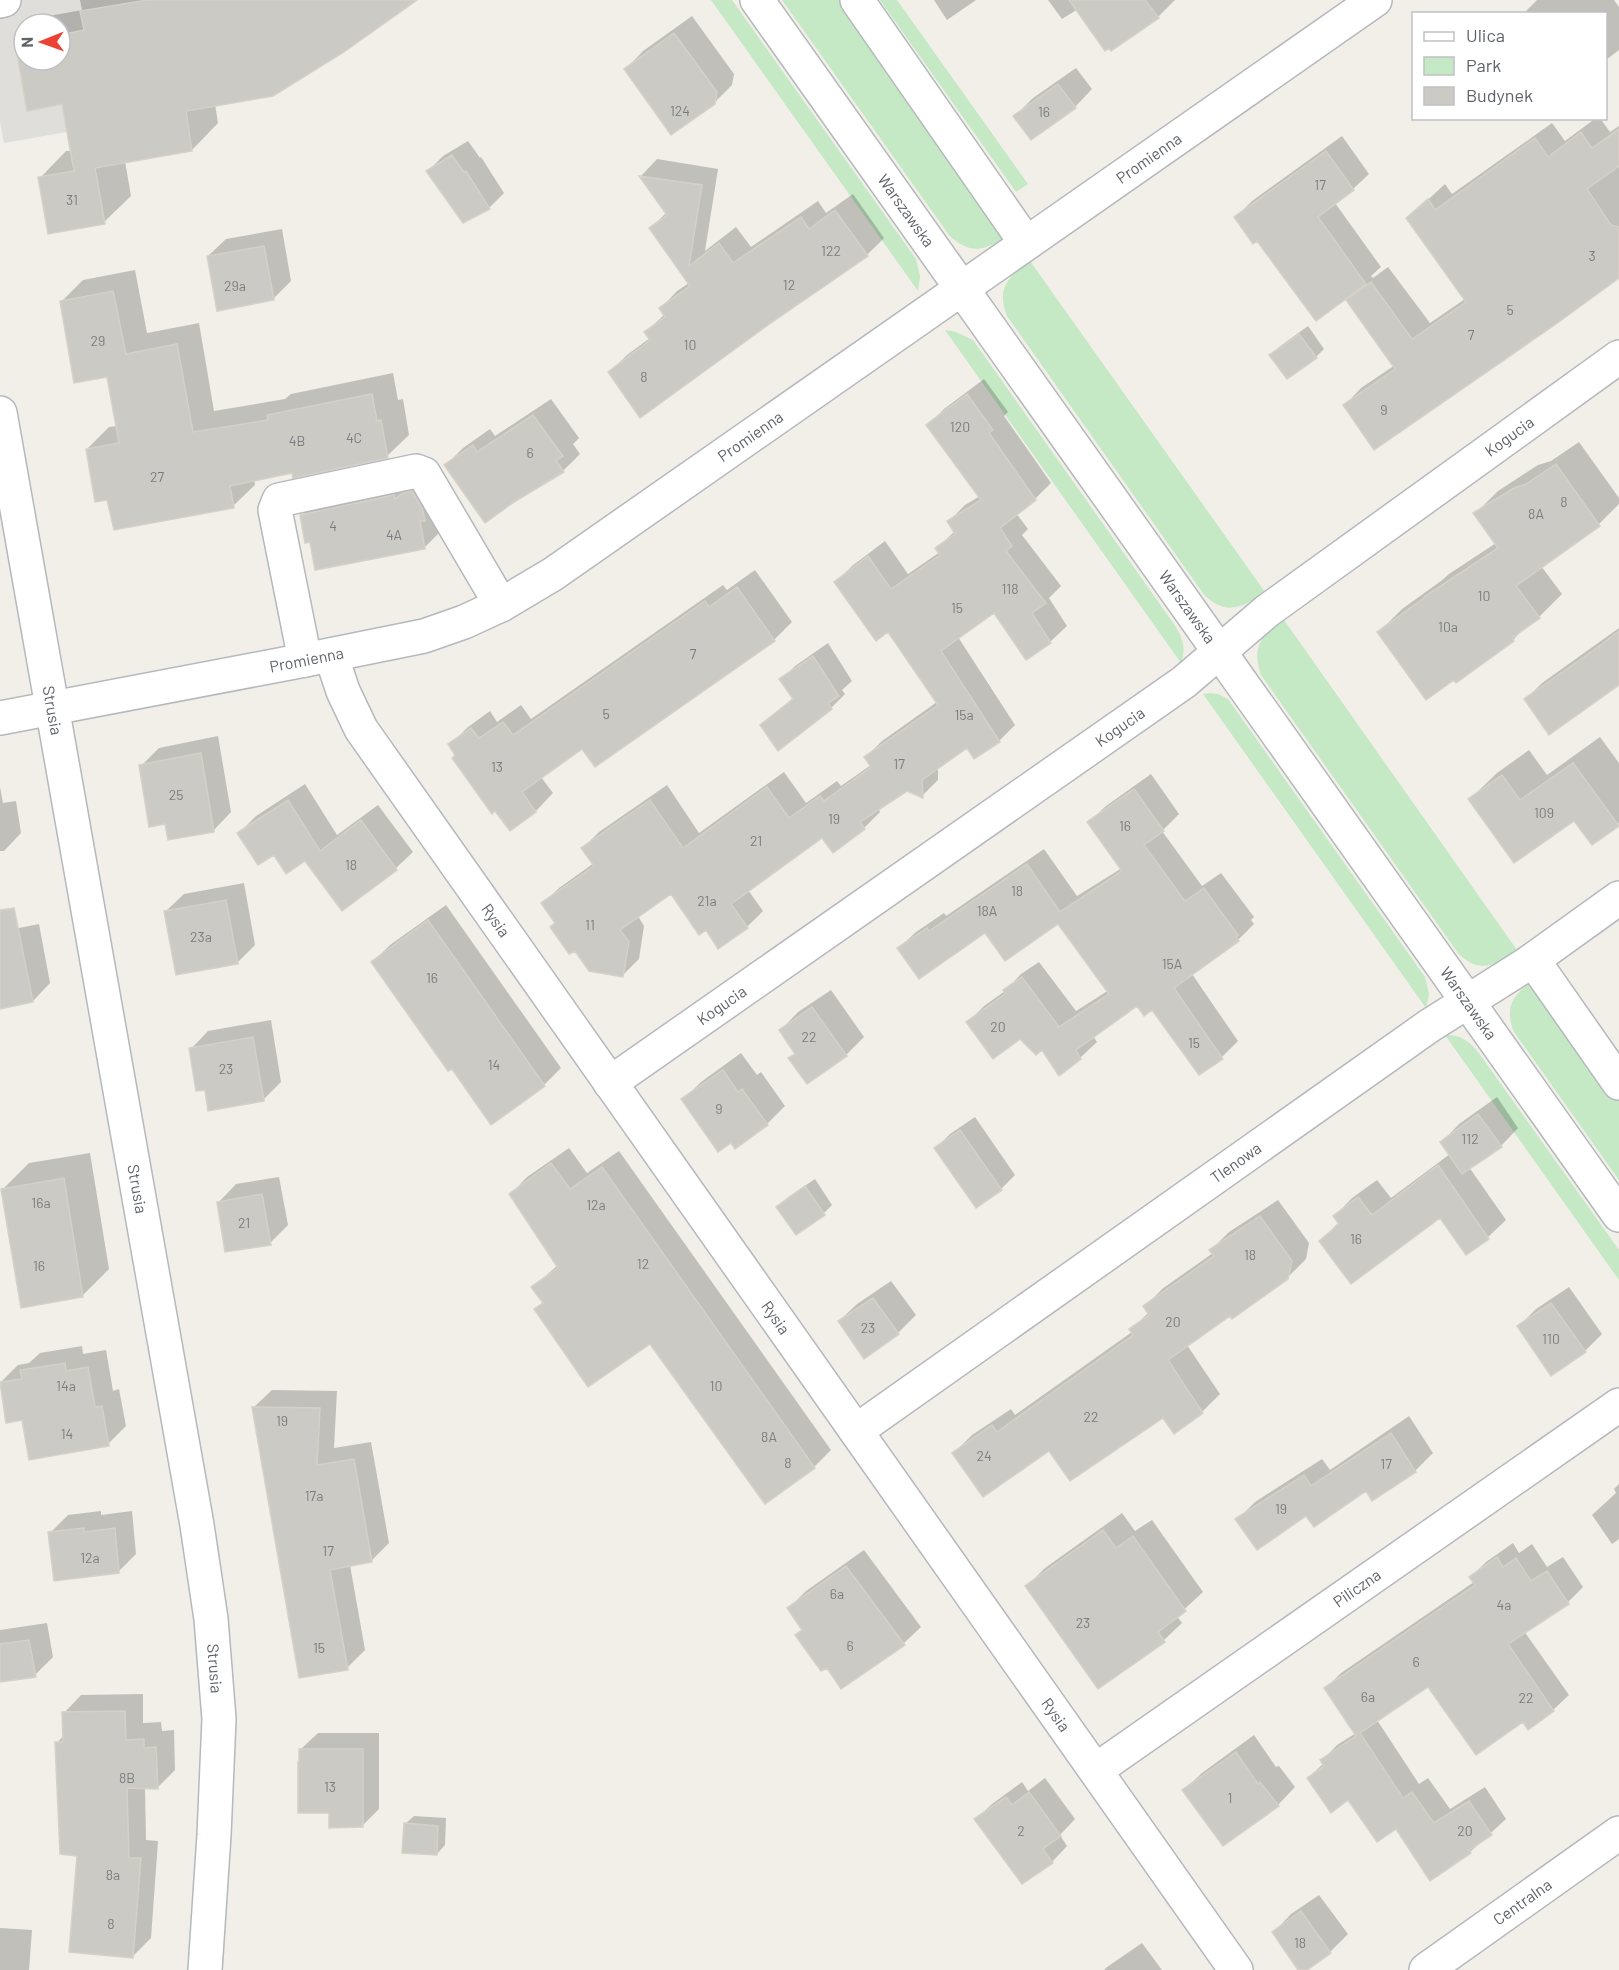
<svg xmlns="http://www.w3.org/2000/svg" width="1619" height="1970" viewBox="0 0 1619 1970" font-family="Barlow,sans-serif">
	<rect width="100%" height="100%" fill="#f1efe8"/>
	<path fill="#e0deda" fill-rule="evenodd" d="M0 0H417L141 119 4 143 0 122ZM24 24H60V60H24Z"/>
	<path fill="#c5e8c5" d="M711 0H732L916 259 920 276 918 291Z
		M782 0H845L1010 233C987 250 972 257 949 235Z
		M880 0H897L1028 184 1016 192Z
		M1030 261 1265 592C1244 607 1227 616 1205 596L1007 316C996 288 1008 277 1030 261Z
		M945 330 956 332 973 340 1176 627C1183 639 1186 649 1181 663Z
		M1284 620 1517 950C1496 965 1479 975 1458 953L1261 675C1251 646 1262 635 1284 620Z
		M1210 693 1218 694 1228 699 1425 977 1429 994 1426 1008 1203 694Z
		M1537 978 1619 1095V1180L1514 1032C1503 1005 1515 993 1537 978Z
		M1445 1035C1462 1034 1472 1043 1481 1056L1619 1250V1280Z"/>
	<path fill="#0003" d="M80 0H415L215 104 218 123 192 150 125 161 131 196 104 222 40 178 66 151H72L63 103 28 109 17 43 24 36V60H60V24H36L43 17 82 10Z
		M934 0H976L947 20Z
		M1048 0H1175L1158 17 1078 9 1062 19Z
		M1537 0H1614L1619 7V50L1606 60V14H1527L1526 11Z
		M692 16 734 74 732 85 714 103 626 69 643 51Z
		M1076 68 1092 89 1075 107 1015 116 1033 98Z
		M1596 118H1600L1610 132 1619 126V276L1345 405 1361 388 1395 365 1348 300 1358 291 1258 239 1236 217 1252 201 1342 136 1369 174 1353 189 1335 203 1381 267 1371 276 1373 278 1388 267 1430 323 1465 299 1408 218 1445 184 1452 194 1552 123 1565 141Z
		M468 141 480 158 481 157 504 193 489 208 428 171 443 156Z
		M657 159 718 169 705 251 736 227 751 247 818 201 826 213 853 194 884 238 867 255 823 287 610 372 627 355 650 338 646 332 665 314 661 308 677 291 689 283 651 228 667 212 641 176Z
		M282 229 291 281 273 299 208 256 226 239Z
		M135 270 147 333 199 323 214 411 285 399 291 394 393 373 398 400 403 399 409 435 387 456 254 479 255 485 233 506 109 498 87 449 109 427 118 426 108 375 61 302 83 280Z
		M1308 326 1324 349 1316 357 1271 356 1279 347Z
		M984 379 1008 412 1004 416 1051 483 1035 499 1016 513 1028 529 1022 535 1061 586 1049 598 1067 626 1050 642 1026 658 994 611 958 637 1015 725 999 741 968 746 938 767V780L922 796 907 790 878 808 880 812 864 828 823 836 748 890 763 911 747 927 706 928 671 892 638 916 644 926 639 959 623 975 556 923 543 904 559 888 594 863 583 848 599 832 667 785 699 833 784 772 806 803 837 781 841 786 871 765 866 757 882 741 937 702 889 630 836 582 852 566 885 541 908 574 940 552 937 548 955 531 949 521 965 505 980 496 928 425 944 409Z
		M551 399 579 438 573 444 580 454 563 471 513 501 446 465 463 448 490 429 495 436Z
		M1579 442 1619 498V504L1599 524 1541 566 1562 594 1539 617 1527 625 1513 640 1379 632 1402 609 1441 581 1449 574 1496 543 1475 514 1498 491 1538 465 1551 461Z
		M412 478 442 530 424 548 311 541 302 515 320 497Z
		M755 570 792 622 774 640 595 765 582 747 541 777 553 793 536 811 510 829 450 745 468 727 490 711 497 722 521 705 531 719 723 585 727 590Z
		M1619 628V683L1526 699 1542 683Z
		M828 643 852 681 842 690 845 694 831 708 779 749 762 725 794 697 781 680 795 666Z
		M218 736 231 812 214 830 166 822 141 766 159 748Z
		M1600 737 1619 763V823L1592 843 1574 819 1470 799 1497 773 1529 750 1547 775Z
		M1151 774 1179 814 1162 831 1202 886 1221 873 1254 917 1251 920 1254 924 1238 940 1192 974 1238 1041 1222 1057 1199 1073 1153 1008 1137 1004 1093 1036 1097 1042 1080 1058 1059 1074 1042 1048 1021 1037 968 1022 984 1006 1005 991 1021 974 1039 962 1076 1011 1109 990 1058 922 985 931 899 948 916 932 944 913 946 916 1044 849 1077 896 1122 868 1089 822 1106 806Z
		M305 784 337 835 378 805 413 852 396 868 342 909 306 859 275 853 239 833 256 816Z
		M0 787 3 803 16 801 21 833 4 851H0Z
		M244 883 255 945 237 963 166 911 184 894Z
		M446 905 561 1068 544 1085 373 962 390 945Z
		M39 924 50 983 33 1001 0 1008V939L9 930Z
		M831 990 864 1037 846 1055 790 1058 796 1052 781 1030 798 1012Z
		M271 1020 281 1082 263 1100 206 1088 191 1049 208 1031Z
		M741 1053 757 1075 761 1072 785 1106 767 1124 731 1141 683 1100 701 1082Z
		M1497 1097 1518 1128 1501 1146 1469 1167 1506 1220 1488 1237 1467 1253 1440 1216 1321 1241 1339 1222 1335 1216 1352 1198 1377 1180 1391 1198 1450 1154 1442 1142 1459 1124Z
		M975 1117 1015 1175 1001 1189 976 1206 936 1148 950 1134Z
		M569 1148 587 1173 619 1151 831 1450 814 1467 766 1502 650 1342 536 1309 544 1301 533 1287 558 1265 511 1194 527 1177Z
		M90 1153 109 1269 82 1296 3 1189 29 1163Z
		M279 1177 288 1225 270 1243 219 1202 236 1184Z
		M815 1179 832 1205 824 1213 778 1207 787 1198Z
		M1278 1200 1309 1243 1306 1259 1287 1278 1230 1314 1187 1345 1220 1394 1202 1412 1164 1416 1050 1449 954 1453 972 1435 1011 1409 1015 1415 1132 1332 1131 1330 1149 1312 1145 1307 1162 1289 1213 1253 1211 1250 1229 1232Z
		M891 1281 916 1315 898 1333 864 1357 839 1321 857 1304Z
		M1569 1287 1602 1334 1585 1351 1519 1326 1536 1309Z
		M82 1346 83 1354 106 1350 113 1391 119 1389 126 1426 108 1444 23 1419 0 1383 18 1365 29 1363 40 1353Z
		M272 1390 337 1391 334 1448 371 1442 389 1543 371 1561 350 1565 365 1650 347 1668 254 1407Z
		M1409 1416 1433 1453 1415 1471 1373 1499 1366 1489 1306 1514 1237 1520 1255 1502 1322 1459 1330 1470Z
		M1619 1484V1539L1612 1544 1592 1515 1616 1493 1614 1489Z
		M101 1511V1515L132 1511 136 1554 118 1572 50 1533 68 1515Z
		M1122 1513 1135 1531 1152 1520 1203 1592 1177 1616 1182 1623 1164 1640 1098 1687 1027 1586 1045 1568Z
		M1513 1543 1519 1553 1532 1544 1547 1567 1563 1557 1583 1587 1568 1602 1524 1631 1569 1695 1553 1710 1529 1728 1523 1720 1428 1685 1377 1720 1419 1784 1428 1778 1450 1809 1485 1787 1506 1819 1470 1852 1396 1827 1348 1798 1308 1778 1324 1763 1322 1761 1337 1745 1356 1733 1326 1688 1341 1673 1474 1582 1471 1577 1486 1562Z
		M864 1550 921 1627 904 1643 842 1687 827 1665 797 1635 803 1628 789 1608 806 1591Z
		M47 1623 53 1657 35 1675 0 1680V1630Z
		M143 1694V1723L161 1722 162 1731 174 1730 175 1770 158 1787H145L146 1840 158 1841 151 1938 133 1956 78 1854 57 1743 64 1735V1713L81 1695Z
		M318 1733H379V1809L362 1826 330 1812 301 1749Z
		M1254 1735 1276 1767 1279 1766 1295 1787 1278 1805 1184 1790 1202 1773Z
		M1045 1778 1075 1819 1060 1835 1067 1846 1052 1862 976 1819 992 1804 1022 1782 1028 1791Z
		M414 1816 446 1818 445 1845 437 1854 405 1824Z
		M1319 1895 1348 1934 1330 1952 1305 1970H1300L1274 1932 1291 1914Z
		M0 1928 32 1930 29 1970H0Z
		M1142 1943 1162 1970H1104L1107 1967Z"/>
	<path fill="#cccac5" stroke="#d6d1c6" stroke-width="1.5" d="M147 0H417L344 52 273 96 186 111 192 151 95 168 105 224 48 234 38 177 74 171 62 104 27 111 15 43 24 41V60H60V35L84 30 80 11Z
		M1069 0H1145L1159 18 1111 51 1109 48 1105 51Z
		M674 33 717 92 715 104 671 135 624 69Z
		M1058 84 1076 108 1031 140 1013 116Z
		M1619 129V166L1587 189 1611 225 1619 227V278L1556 324 1374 450 1343 405 1395 369 1346 300 1371 282 1412 339 1466 302 1406 218 1428 199 1435 210 1535 138 1548 157 1581 132 1592 148Z
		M1326 151 1354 190 1318 217 1366 284 1316 321 1257 241 1253 244 1234 217Z
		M452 155 464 172 466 171 490 209 463 223 426 171Z
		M639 176 702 185 689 266 719 243 733 263 801 217 809 229 835 210 868 256 768 325 640 418 608 372 650 340 644 332 665 317 659 308 690 286 649 228 667 215Z
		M264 246 274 300 217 311 207 256Z
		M113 291 126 354 177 344 193 432 268 420 267 415 372 394 377 421 381 420 388 458 293 478 292 473 230 486 234 508 114 530 107 500 95 502 86 449 119 443 107 377 74 383 60 301Z
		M1299 334 1317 358 1287 379 1269 355Z
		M967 394 993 430 989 433 1036 500 1000 528 1012 546 1006 551 1046 603 1032 613 1051 643 1026 660 994 613 941 651 1000 742 974 759 967 748 922 780 923 798 907 791 860 822 865 829 833 853 822 838 731 904 748 928 718 949 706 930 699 935 671 894 620 930 629 942 623 977 589 971 575 951 569 954 550 927 555 923 541 903 594 866 581 848 650 800 683 848 767 787 789 818 820 796 824 801 871 767 864 757 938 705 888 632 876 641 834 582 868 556 891 589 940 555 935 548 955 534 947 521 981 500 926 425Z
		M533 415 563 456 556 461 564 472 514 502 485 523 444 465 473 445 477 452Z
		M1556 464 1600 526 1516 586 1540 618 1512 638 1514 641 1456 683 1454 680 1426 700 1377 632 1424 598V597L1498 548 1473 513 1514 488 1526 484Z
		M412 491 422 508 425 521H420L425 549 315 570 310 542 305 543 300 515 394 495 395 499 403 493Z
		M737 587 775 641 595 767 582 749 522 792 536 812 510 831 495 811 492 814 452 758 455 755 448 744 471 728 479 738 503 722 513 735 705 601 709 607Z
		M1619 631V685L1549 735 1524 699 1594 650Z
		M813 656 839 696 828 703 832 709 778 751 760 725 793 699 779 679Z
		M201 753 214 832 168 840 165 824 149 827 139 765Z
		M1573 763 1619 826 1592 845 1574 821 1514 863 1468 799 1502 775 1520 800Z
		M1134 789 1164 831 1144 845 1185 901 1204 888 1238 935 1236 937 1239 941 1174 988 1223 1059 1199 1075 1152 1010 1144 1016 1137 1006 1076 1050 1081 1059 1059 1076 1042 1050 1036 1055 1020 1039 993 1059 966 1022 1005 994 1003 990 1022 977 1059 1027 1109 994 1058 924 1005 961 985 933 919 979 897 948 927 928 929 931 1027 864 1060 912 1122 871 1087 822Z
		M288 800 320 851 361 820 397 870 342 911 305 861 286 874 274 855 258 865 237 833Z
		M226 900 238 964 176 975 164 911Z
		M14 908 33 1002 0 1009V910Z
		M428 920 545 1086 491 1125 452 1069 448 1071 371 962Z
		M812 1007 847 1056 807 1084 788 1058 795 1054 779 1030Z
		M253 1037 264 1101 208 1111 205 1090 196 1091 189 1048Z
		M723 1070 738 1092 742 1089 768 1125 735 1149 731 1143 718 1152 681 1099Z
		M1478 1114 1502 1147 1462 1174 1440 1142Z
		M960 1130 1002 1190 976 1208 934 1148Z
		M551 1163 570 1189 602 1167 815 1468 765 1504 650 1344 588 1387 534 1309 543 1303 531 1287 558 1268 509 1194Z
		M1438 1165 1489 1239 1466 1255 1440 1218 1351 1284 1319 1241 1339 1224 1333 1216 1358 1197 1372 1215Z
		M64 1178 83 1297 21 1308 1 1189Z
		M805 1186 825 1215 796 1235 776 1207Z
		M262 1194 271 1245 225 1252 217 1202Z
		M1260 1216 1292 1261 1288 1279 1232 1319 1230 1316 1168 1360 1203 1413 1174 1434 1163 1418 1070 1481 1049 1451 983 1497 952 1453 992 1425 997 1432 1133 1335 1129 1329 1149 1315 1143 1306 1214 1256 1209 1250Z
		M873 1298 899 1334 864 1359 838 1321Z
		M1551 1303 1586 1352 1551 1376 1517 1326Z
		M65 1363 66 1371 88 1367 95 1407 102 1406 109 1446 29 1460 22 1420 6 1423 0 1382 22 1379 20 1370Z
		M252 1407 320 1408 317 1465 354 1459 372 1562 330 1570 348 1670 299 1678Z
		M1391 1433 1416 1472 1372 1501 1366 1491 1314 1527 1306 1516 1257 1550 1235 1519 1304 1475 1311 1486Z
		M84 1528V1532L115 1528 119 1573 54 1581 48 1532Z
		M1103 1530 1116 1548 1133 1536 1186 1611 1158 1632 1165 1642 1098 1689 1025 1586Z
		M1497 1557 1503 1567 1516 1558 1531 1581 1547 1571 1569 1604 1508 1644 1554 1711 1528 1730 1523 1722 1476 1755 1428 1687 1360 1733 1403 1798 1412 1792 1434 1823 1469 1801 1492 1835 1469 1850 1471 1853 1430 1881 1396 1829 1377 1842 1348 1800 1331 1813 1307 1778 1324 1766 1320 1760 1356 1736 1324 1688 1475 1585 1469 1577Z
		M846 1566 905 1645 841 1689 827 1668 821 1671 795 1635 802 1630 787 1608Z
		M29 1640 36 1677 0 1682V1644Z
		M125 1711 126 1740 144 1739V1748L156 1747 158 1789 127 1788 129 1858H141L133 1958 69 1952 77 1856 60 1854 55 1742H63L62 1712Z
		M299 1749H363V1827L329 1828V1813H298V1762H299Z
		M1236 1752 1258 1784 1260 1782 1279 1806 1223 1846 1182 1790Z
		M1029 1792 1061 1836 1043 1849 1053 1863 1022 1884 974 1819 1006 1797 1012 1805Z
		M404 1823 438 1826 437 1855 402 1853Z
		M1301 1911 1331 1953 1307 1970H1298L1272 1932Z"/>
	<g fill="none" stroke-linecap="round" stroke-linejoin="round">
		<defs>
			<g id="minor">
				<path id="s1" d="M757 0 1619 1215"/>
				<path d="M857 0 1026 243"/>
				<path d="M0 1 4 0"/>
				<path id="s2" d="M0 413 197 1525 211 1619 219 1719 214 1835 205 1970"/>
				<path id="s3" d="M331 655 343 691 361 729 1236 1970"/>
				<path d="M305 660 275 510 279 500 416 471 424 474 501 605"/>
				<path id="s4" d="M0 718 305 660 424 636 464 622 501 605 553 574 1375 0"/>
				<path d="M1533 960 1619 1083"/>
				<path id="s5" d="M610 1083 1184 682 1267 611 1619 357"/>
				<path id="s6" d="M856 1431 1429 1026 1527 964 1619 898"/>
				<path id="s7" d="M1096 1770 1619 1405"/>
				<path id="s8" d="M1426 1970 1619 1833"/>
			</g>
		</defs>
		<use href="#minor" stroke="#b5b8bc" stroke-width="36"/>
		<use href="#minor" stroke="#fff" stroke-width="33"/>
	</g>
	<g text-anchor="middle" stroke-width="6" stroke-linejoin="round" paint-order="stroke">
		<g font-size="14" fill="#7a7d7f">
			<text x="680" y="116">124</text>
			<text x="1044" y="117">16</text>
			<text x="1320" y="190">17</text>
			<text x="72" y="205">31</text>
			<text x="831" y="256">122</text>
			<text x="1592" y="261">3</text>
			<text x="789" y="290">12</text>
			<text x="235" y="291">29a</text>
			<text x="1510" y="315">5</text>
			<text x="1471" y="340">7</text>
			<text x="98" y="346">29</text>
			<text x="690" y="350">10</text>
			<text x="644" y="382">8</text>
			<text x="1384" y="415">9</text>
			<text x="960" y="432">120</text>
			<text x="354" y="443">4C</text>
			<text x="297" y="446">4B</text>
			<text x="530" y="458">6</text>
			<text x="157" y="482">27</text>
			<text x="1564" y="507">8</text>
			<text x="1536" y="519">8A</text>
			<text x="333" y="531">4</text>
			<text x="394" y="540">4A</text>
			<text x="1010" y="594">118</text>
			<text x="1484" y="601">10</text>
			<text x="957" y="613">15</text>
			<text x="1448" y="632">10a</text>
			<text x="693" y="659">7</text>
			<text x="606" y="719">5</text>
			<text x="964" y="720">15a</text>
			<text x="899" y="769">17</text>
			<text x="497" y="772">13</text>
			<text x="176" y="800">25</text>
			<text x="1544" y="818">109</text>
			<text x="834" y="824">19</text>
			<text x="1125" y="831">16</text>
			<text x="756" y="846">21</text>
			<text x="351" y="870">18</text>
			<text x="1017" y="896">18</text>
			<text x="707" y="906">21a</text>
			<text x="987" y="916">18A</text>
			<text x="590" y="930">11</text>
			<text x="201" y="942">23a</text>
			<text x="1172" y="969">15A</text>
			<text x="432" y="983">16</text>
			<text x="998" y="1032">20</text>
			<text x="809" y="1042">22</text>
			<text x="1194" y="1048">15</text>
			<text x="494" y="1070">14</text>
			<text x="226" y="1074">23</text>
			<text x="719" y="1114">9</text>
			<text x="1470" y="1144">112</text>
			<text x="41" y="1208">16a</text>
			<text x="596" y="1210">12a</text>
			<text x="244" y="1228">21</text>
			<text x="1356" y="1244">16</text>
			<text x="1250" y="1260">18</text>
			<text x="643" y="1269">12</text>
			<text x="39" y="1271">16</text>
			<text x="1173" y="1327">20</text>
			<text x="868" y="1333">23</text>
			<text x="1551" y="1344">110</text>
			<text x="66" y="1391">14a</text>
			<text x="716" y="1391">10</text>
			<text x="1091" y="1422">22</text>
			<text x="282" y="1426">19</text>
			<text x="67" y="1439">14</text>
			<text x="769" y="1442">8A</text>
			<text x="984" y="1461">24</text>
			<text x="788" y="1468">8</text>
			<text x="1386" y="1469">17</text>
			<text x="314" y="1501">17a</text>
			<text x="1281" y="1514">19</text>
			<text x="328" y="1556">17</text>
			<text x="90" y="1563">12a</text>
			<text x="837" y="1599">6a</text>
			<text x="1504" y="1610">4a</text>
			<text x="1083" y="1628">23</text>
			<text x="850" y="1651">6</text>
			<text x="319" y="1653">15</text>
			<text x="1416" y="1667">6</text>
			<text x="1368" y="1702">6a</text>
			<text x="1526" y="1703">22</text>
			<text x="127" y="1783">8B</text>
			<text x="330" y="1792">13</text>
			<text x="1230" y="1803">1</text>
			<text x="1021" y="1836">2</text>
			<text x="1465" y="1836">20</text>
			<text x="113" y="1880">8a</text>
			<text x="111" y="1929">8</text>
			<text x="1300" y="1948">18</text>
		</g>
		<g font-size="16" fill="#5f6368" stroke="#fff">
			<text dy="6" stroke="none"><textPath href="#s4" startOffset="1302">Promienna</textPath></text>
			<text dy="6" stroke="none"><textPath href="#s1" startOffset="258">Warszawska</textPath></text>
			<text dy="6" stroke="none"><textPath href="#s4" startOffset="816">Promienna</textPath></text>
			<text dy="6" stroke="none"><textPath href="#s5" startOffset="1108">Kogucia</textPath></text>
			<text dy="6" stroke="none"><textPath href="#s1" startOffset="744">Warszawska</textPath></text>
			<text dy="6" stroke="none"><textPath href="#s4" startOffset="312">Promienna</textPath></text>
			<text dy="6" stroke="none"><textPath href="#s2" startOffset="302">Strusia</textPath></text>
			<text dy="6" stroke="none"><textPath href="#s5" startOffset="622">Kogucia</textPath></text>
			<text dy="6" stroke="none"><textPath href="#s3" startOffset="314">Rysia</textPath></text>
			<text dy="6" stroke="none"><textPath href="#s1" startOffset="1230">Warszawska</textPath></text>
			<text dy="6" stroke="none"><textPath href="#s5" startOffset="136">Kogucia</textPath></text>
			<text dy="6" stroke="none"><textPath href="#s6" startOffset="465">Tlenowa</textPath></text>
			<text dy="6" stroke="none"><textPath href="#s2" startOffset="788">Strusia</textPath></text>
			<text dy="6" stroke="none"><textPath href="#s3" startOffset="800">Rysia</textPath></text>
			<text dy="6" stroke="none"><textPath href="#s7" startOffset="318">Piliczna</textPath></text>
			<text dy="6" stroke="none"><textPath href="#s2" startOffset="1274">Strusia</textPath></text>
			<text dy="6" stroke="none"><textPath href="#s3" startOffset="1286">Rysia</textPath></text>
			<text dy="6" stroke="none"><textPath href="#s8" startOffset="118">Centralna</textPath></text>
		</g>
	</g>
	<rect x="1412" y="12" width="195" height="108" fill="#ffffff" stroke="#bfc1c3" stroke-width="1.5"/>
	<rect x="1424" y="32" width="30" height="9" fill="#ffffff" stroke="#bfc1c3" stroke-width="1.5"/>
	<text x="1466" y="42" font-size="18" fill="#5f6368">Ulica</text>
	<rect x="1424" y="57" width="30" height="18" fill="#c5e8c5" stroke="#bfc1c3" stroke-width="1.5"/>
	<text x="1466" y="72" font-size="18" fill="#5f6368">Park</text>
	<rect x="1424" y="87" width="30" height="18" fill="#cccac5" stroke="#bfc1c3" stroke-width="1.5"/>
	<text x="1466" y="102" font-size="18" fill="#5f6368">Budynek</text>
	<g transform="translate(42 42) rotate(269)"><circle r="28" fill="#ffffff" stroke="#bfc1c3" stroke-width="1.5"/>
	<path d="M0-4.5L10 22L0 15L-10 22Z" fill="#ea4335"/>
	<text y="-9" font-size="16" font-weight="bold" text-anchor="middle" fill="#5f6368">N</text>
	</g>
</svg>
